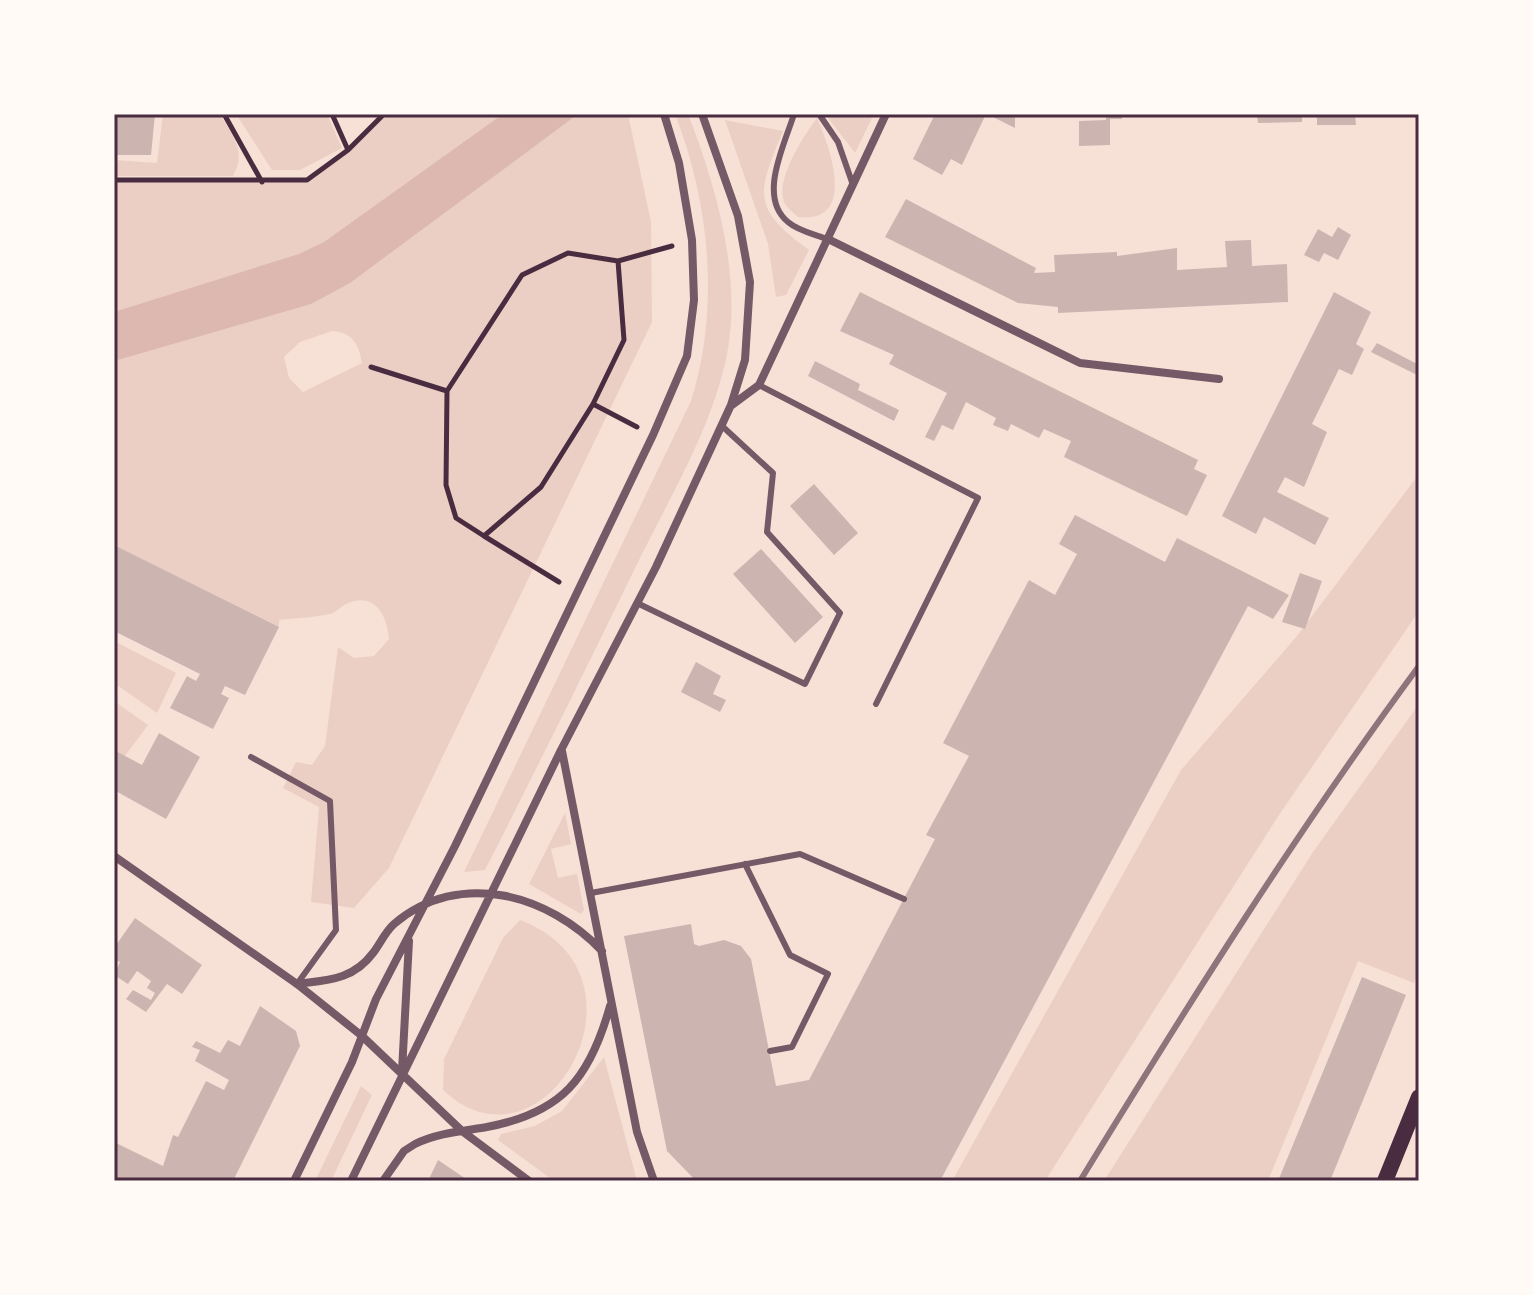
<svg xmlns="http://www.w3.org/2000/svg" width="1533" height="1295" viewBox="0 0 1533 1295" font-family="Barlow,sans-serif">
	<rect width="100%" height="100%" fill="#f7e1d7"/>
	<path fill="#ebcfc5" fill-rule="evenodd" d="M163 114H220C233 136 247 152 233 176H114V160L157 163Z
		M236 114H327L342 148 300 170H272Z
		M384 114H628L651 222 652 322 389 868 354 908 311 902 319 807 283 788 296 762 312 765 325 746 338 647 354 658 374 656 389 639C387 614 374 591 346 604 340 607 336 613 329 614 313 618 295 618 279 620V627L114 545V180H307L348 150ZM332 331C352 332 359 344 362 363L303 392 289 378 284 357 300 342Z
		M675 114H688C718 191 745 286 724 368 708 433 671 496 641 556 590 661 538 766 485 870L464 872 691 401C720 309 710 204 675 114Z
		M825 114H874L855 153Z
		M817 118C831 149 857 224 798 217 794 213 786 207 784 202 775 180 804 135 817 118Z
		M725 120 783 131C757 194 751 208 809 250L786 295 776 297 768 244Z
		M1419 474V611L1279 815 1045 1181H952L1181 770 1297 636Z
		M114 641 176 673 157 713 114 683Z
		M114 701 148 725 125 756 114 750Z
		M1419 704V972L1414 983 1358 961 1268 1181H1104L1313 852Z
		M565 813 571 844 551 849 558 878 577 874 584 910 581 914 529 884Z
		M520 920C664 974 545 1186 443 1090L444 1059 503 938Z
		M604 1057 637 1181H554L498 1140 501 1134 535 1126 562 1111Z
		M361 1086 372 1095 331 1181H315Z"/>
	<path fill="#dcb8b0" d="M503 114H578L350 283 311 304 114 361V312L299 254 324 242Z"/>
	<path fill="#ccb4b1" d="M114 114H155L151 155H114Z
		M935 114H986L962 165 951 159 942 175 913 159Z
		M987 114H1015V128Z
		M1106 114H1122V119H1110V145L1079 146V121L1106 120Z
		M1257 114H1302V122L1258 123Z
		M1317 114H1355L1356 125H1317Z
		M906 199 1036 268 1034 273 1055 272 1054 255 1117 252V256L1177 248V270L1227 267 1225 241 1251 240 1252 266 1287 264 1288 302 1058 313V307L1018 303 885 237Z
		M1338 227 1351 235 1338 260 1324 253 1319 262 1304 255 1318 229 1332 237Z
		M860 292 1198 460 1194 469 1207 475 1187 516 1064 457 1071 441 1044 429 1039 438 1011 424 1008 431 993 425 996 418 966 402 953 430 942 425 934 441 925 437 947 393 889 364 894 355 840 331Z
		M1334 292 1371 312 1356 344 1364 349 1352 375 1339 369 1312 424 1327 432 1304 487 1285 477 1277 492 1329 518 1315 545 1264 517 1256 534 1222 516Z
		M1377 343 1419 365V376L1371 352Z
		M815 361 860 384 858 390 899 410 894 421 808 376Z
		M814 484 858 533 834 555 790 506Z
		M1075 515 1165 562 1177 538 1289 595 1273 619 1248 606 940 1181H696L667 1151 624 936 691 924 694 944 699 946 724 940 741 946 751 959 776 1086 809 1080 935 839 926 835 969 756 943 743 1029 580 1055 595 1077 554 1059 544Z
		M114 545 279 627 245 695 225 686 221 694 229 698 213 729 170 708 187 676 196 681 200 674 114 631Z
		M761 549 823 617 795 643 733 574Z
		M1300 573 1322 581 1305 629 1282 622Z
		M696 662 721 676 713 694 726 700 720 712 681 692Z
		M159 733 200 757 166 819 114 790V750L142 765Z
		M135 918 202 965 182 994 167 984 146 1012 126 999 133 990 151 1000 155 993 147 988 151 981 137 971 128 984 114 975 120 962 114 959V948Z
		M1362 977 1406 995 1330 1181H1278Z
		M260 1006 296 1031 300 1046 233 1181H114V1142L163 1166 173 1135 178 1137 206 1081 224 1090 229 1080 195 1061 200 1050 192 1047 196 1041 220 1053 228 1040 240 1046Z
		M438 1160 469 1181H428Z"/>
	<g fill="none" stroke-linecap="round" stroke-linejoin="round">
		<path stroke="#4a2c40" stroke-width="5" d="M224 114 262 182
			M332 114 348 150
			M114 180H307L348 150 384 114
			M371 367 447 391
			M593 404 624 340 618 261 672 246
			M484 536 456 518 446 485 447 391 522 275 568 253 618 261
			M559 582 484 536 541 487 593 404 637 427"/>
		<path stroke="#755966" stroke-width="6" d="M794 114C785 144 757 197 788 222 798 231 817 235 829 240
			M819 114 838 142 853 185
			M759 385 978 498 876 704
			M637 603 805 684 840 613 767 532 773 473 722 426
			M251 757 330 801 336 930 297 984
			M745 864 790 955 828 974 792 1047 770 1051
			M591 893 800 854 904 899"/>
		<path stroke="#755966" stroke-width="8" d="M830 240 1080 363 1219 379
			M732 405 759 385 886 114
			M562 751 637 1132 654 1181
			M114 856 297 984 362 1036 462 1131 529 1181
			M297 984C328 980 353 980 373 953 380 944 385 932 394 924 460 868 549 895 602 951
			M402 1071 409 941
			M294 1181 352 1062 376 999 455 846 653 435 687 356 694 300 692 240 679 163 664 114
			M351 1181 561 750 656 567 731 405 745 360 750 282 738 216 702 114
			M383 1181 404 1151 415 1144C437 1133 463 1131 487 1127 562 1113 590 1078 610 1006"/>
		<path stroke="#4a2c40" stroke-width="16" d="M1385 1181 1419 1097"/>
		<path stroke="#8f747c" stroke-width="6" d="M1080 1181C1187 1006 1297 831 1419 666"/>
	</g>
	<rect width="1533" height="1295" fill="none" stroke="#fffaf5" stroke-width="232"/>
	<rect x="116" y="116" width="1301" height="1063" fill="none" stroke="#4a2c40" stroke-width="3"/>
</svg>
